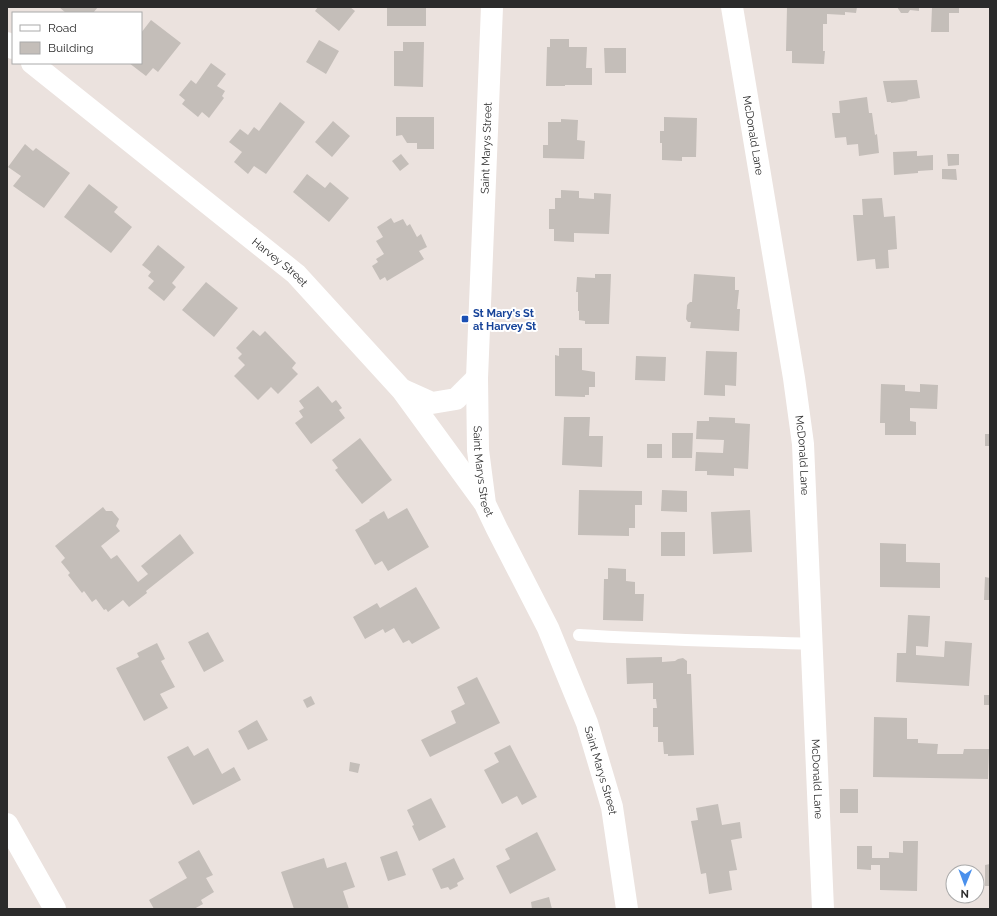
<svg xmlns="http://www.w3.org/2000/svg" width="997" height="916" viewBox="0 0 997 916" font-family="Raleway,sans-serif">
	<rect width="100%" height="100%" fill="#ebe2de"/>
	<path fill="#c4beb9" d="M59 7H98L93 13H66Z
		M318 7H350L355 11 339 31 315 11Z
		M387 7H426V26H387Z
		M787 7H857L856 13 845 12V15L827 14V24H823V51H825L824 64 792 63V51H786Z
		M897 7H919V11L910 10 908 13H901Z
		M932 7H959V13H949V32H931Z
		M151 20 181 43 158 72 153 68 146 76 129 63H141V33Z
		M550 39H569V47H587L586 68H592V85H565V86H546L547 47H550Z
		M319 40 339 51 326 74 306 62Z
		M403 42H424L423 87 394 86V51H403Z
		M604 48H626V73H605Z
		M211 63 226 74 217 86 225 91 222 96 224 98 209 118 202 112 198 117 182 104 185 100 179 95 191 80 196 84Z
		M917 80 920 98 907 100 908 101 891 103V102H887L883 81Z
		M867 97 869 113H872L875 135 877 134 879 153 859 156 858 144 847 145 846 137 835 138 832 113H840L839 101Z
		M280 102 305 122 266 174 254 166 248 174 234 162 242 152 229 142 240 129 248 135 254 127 259 131Z
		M396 117H434V149H417V143H407L402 135 396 136Z
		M664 117 697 118 696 157H682V161L662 160V143H660V131H664Z
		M561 119 578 120 577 140 585 141 584 159 543 158V145H548V122H561Z
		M333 121 350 136 332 157 315 142Z
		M25 144 33 151 36 148 70 173 44 208 13 186 21 176 8 167Z
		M917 151V156L933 155V170L918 171V173L894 175 893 152Z
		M401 154 409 164 400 171 392 161Z
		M947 154H959V165L948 166Z
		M942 169H956L957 180 942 179Z
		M307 174 325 188 330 182 349 198 329 222 293 192Z
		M89 184 118 207 114 212 132 227 111 253 64 217Z
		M561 190 579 191V198L594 199V193L611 194 609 234 574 233V242L554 241V229H549V209H555V198H561Z
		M882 198 884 217 895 216 897 249 888 250 889 268 876 269 875 259 857 261 853 215H863L862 199Z
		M391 218 394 223 403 219 407 226 410 224 417 237 421 234 427 247 419 251 424 259 387 281 385 277 380 280 372 266 378 262 376 259 384 254 376 241 383 237 377 227Z
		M158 245 185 267 172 283 176 287 164 301 148 288 154 281 148 276 151 272 142 265Z
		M595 274H611L609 324H585V321L579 320V311H578V292H576L577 277 595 278Z
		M694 274 735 277V290H739L737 309H740L739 331 690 328 691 322H688L686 319 687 305 690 302H692Z
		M206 282 238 308 214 337 182 310Z
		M253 330 260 336 265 331 296 363 292 368 298 374 278 394 271 387 258 400 234 376 245 365 238 358 242 354 236 348Z
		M559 348H582V370L595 372V387H589V395H585V397L555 396V355L559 356Z
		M706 351 737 352 736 386 725 385V396L704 395Z
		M636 356 666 357 665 381 635 380Z
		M881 384 905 385V391L920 392V384L938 385 937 409 910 408V421L916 422V435H885V423H880Z
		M318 386 332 403 336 400 342 408 339 410 345 418 311 444 295 423 303 417 299 411 304 408 299 401Z
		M564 417H590L589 436H603L602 467 562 465Z
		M709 417 735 418V423L750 424 748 469 734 468V476L707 475V471H695L696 452 723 453 724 440 696 439 697 421H709Z
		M672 433H693L692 458H672Z
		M985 434H990V446H985Z
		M360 438 392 480 362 504 335 470 338 468 332 460Z
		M647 444H662V458H647Z
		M579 490 642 491V505H635V528H629V536L578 535Z
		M662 490 687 491V512L661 511Z
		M103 507 106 511H112L119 519 116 526 120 531 101 546 111 559 117 555 138 582 148 574 141 566 180 534 194 553 146 591 147 593 129 607 123 600 108 612 106 609 104 610 96 599 92 602 84 591 82 593 68 575 70 573 61 562 65 558 55 546Z
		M407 508 429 547 388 571 382 561 375 565 355 530 370 521 369 520 384 511 388 519Z
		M750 510 752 552 713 554 711 512Z
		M661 532H685V556H661Z
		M880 543 906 544V562L940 563V588L880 587Z
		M608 568 626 569V581L635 582V594H644L643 621 603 620 604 579H608Z
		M985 577 990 578V600H984Z
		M416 587 440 628 412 644 409 640 403 643 394 628 385 633 383 629 365 639 353 617 377 603 380 608Z
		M908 615 930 616 928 647 916 646V655L944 657 945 641 972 643 969 686 896 682 897 653H906Z
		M208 632 224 661 204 672 188 642Z
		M157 643 165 659 161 661 175 687 160 694 168 708 144 721 116 668 139 657 137 653Z
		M662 657V662L675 661 678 659 683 658 687 661V674H691L694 755 668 756V754H664L663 742H658V727H653V708H657L656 699H653V683L627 684 626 658Z
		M477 677 500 723 430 757 421 740 456 723 451 711 465 704 457 687Z
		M984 695H990V705H984Z
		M311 696 315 704 307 708 303 700Z
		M874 717 907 718V739H918V743L938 744 937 754H963L964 749H989L988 779 873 777Z
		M257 720 268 740 248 750 238 731Z
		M510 745 537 797 522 805 517 796 502 804 484 770 499 762 494 753Z
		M188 746 194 756 208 748 222 774 234 767 241 780 193 805 167 757Z
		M350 762 360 764 358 773 349 771Z
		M840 789H858V813H840Z
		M431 798 446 827 419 841 412 826 414 825 407 810Z
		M718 804 722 825 740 822 742 838 731 840 737 870 729 871 732 890 709 894 706 873 701 874 691 821 698 820 696 808Z
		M537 832 556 870 510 894 496 866 510 859 505 849Z
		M903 841H918L917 891 880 890V865H871V870L857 869V846H872V858H889V852L903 853Z
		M199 850 213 875 206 878 214 892 201 900 203 904 194 909H154L149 900 187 878 178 862Z
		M397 851 406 875 388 881 380 857Z
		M324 858 327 868 346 862 355 887 343 891 349 909H294L281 872Z
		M454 858 464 879 457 883 458 886 450 890 448 887 441 889 432 869Z
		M990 864V886H985V865Z
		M549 897 552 909H532L531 902Z"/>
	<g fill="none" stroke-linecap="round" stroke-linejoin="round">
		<path stroke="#fff" stroke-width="12" d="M579 635C656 640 734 641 812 644"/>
		<g stroke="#fff" stroke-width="22">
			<path id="s1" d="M732 7 794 378 803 444 823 909"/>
			<path d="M7 824 55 909"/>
		</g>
		<g stroke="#fff" stroke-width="22">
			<path id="s2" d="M492 7 477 378 478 450 485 504 497 529 548 628 587 723 612 807 627 909"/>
			<path d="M7 43 13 48"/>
			<path id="s3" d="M32 63 296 274 402 390 483 501"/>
			<path d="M403 390 432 403 456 399 477 378"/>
		</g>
	</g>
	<rect fill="#1a4fb4" stroke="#fff" stroke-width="1.5" x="461" y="315" width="8" height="8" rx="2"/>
	<g text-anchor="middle" stroke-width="4" stroke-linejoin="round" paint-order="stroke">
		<g font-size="11" fill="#2b2b2b" stroke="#fff">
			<text dy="4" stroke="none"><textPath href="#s1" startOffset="130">McDonald Lane</textPath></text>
			<text transform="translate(486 148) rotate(-88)" y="4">Saint Marys Street</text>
			<text dy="4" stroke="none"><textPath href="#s3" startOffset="318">Harvey Street</textPath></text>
			<text dy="4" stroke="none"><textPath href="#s1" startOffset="454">McDonald Lane</textPath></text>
			<text dy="4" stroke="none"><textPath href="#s2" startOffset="465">Saint Marys Street</textPath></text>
			<text dy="4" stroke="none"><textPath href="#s2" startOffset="789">Saint Marys Street</textPath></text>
			<text dy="4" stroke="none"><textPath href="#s1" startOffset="778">McDonald Lane</textPath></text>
		</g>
		<g font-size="11" font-weight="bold" fill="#164399" stroke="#fff" text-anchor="start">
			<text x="473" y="317">St Mary's St<tspan x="473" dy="13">at Harvey St</tspan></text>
		</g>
	</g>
	<rect width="997" height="916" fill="none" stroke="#2b2b2b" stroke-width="16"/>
	<rect x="12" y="12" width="130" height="52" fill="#ffffff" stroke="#aaaaaa"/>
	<rect x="20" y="25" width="20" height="6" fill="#ffffff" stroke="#aaaaaa"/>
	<text x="48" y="32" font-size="12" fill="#2b2b2b">Road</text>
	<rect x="20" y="42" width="20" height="12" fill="#c4beb9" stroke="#aaaaaa"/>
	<text x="48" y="52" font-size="12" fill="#2b2b2b">Building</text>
	<g transform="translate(965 884) rotate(181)"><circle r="19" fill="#ffffff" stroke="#aaaaaa"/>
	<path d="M0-3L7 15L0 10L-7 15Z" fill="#4a90ec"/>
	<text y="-6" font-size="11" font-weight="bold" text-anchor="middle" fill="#2b2b2b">N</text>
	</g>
</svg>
